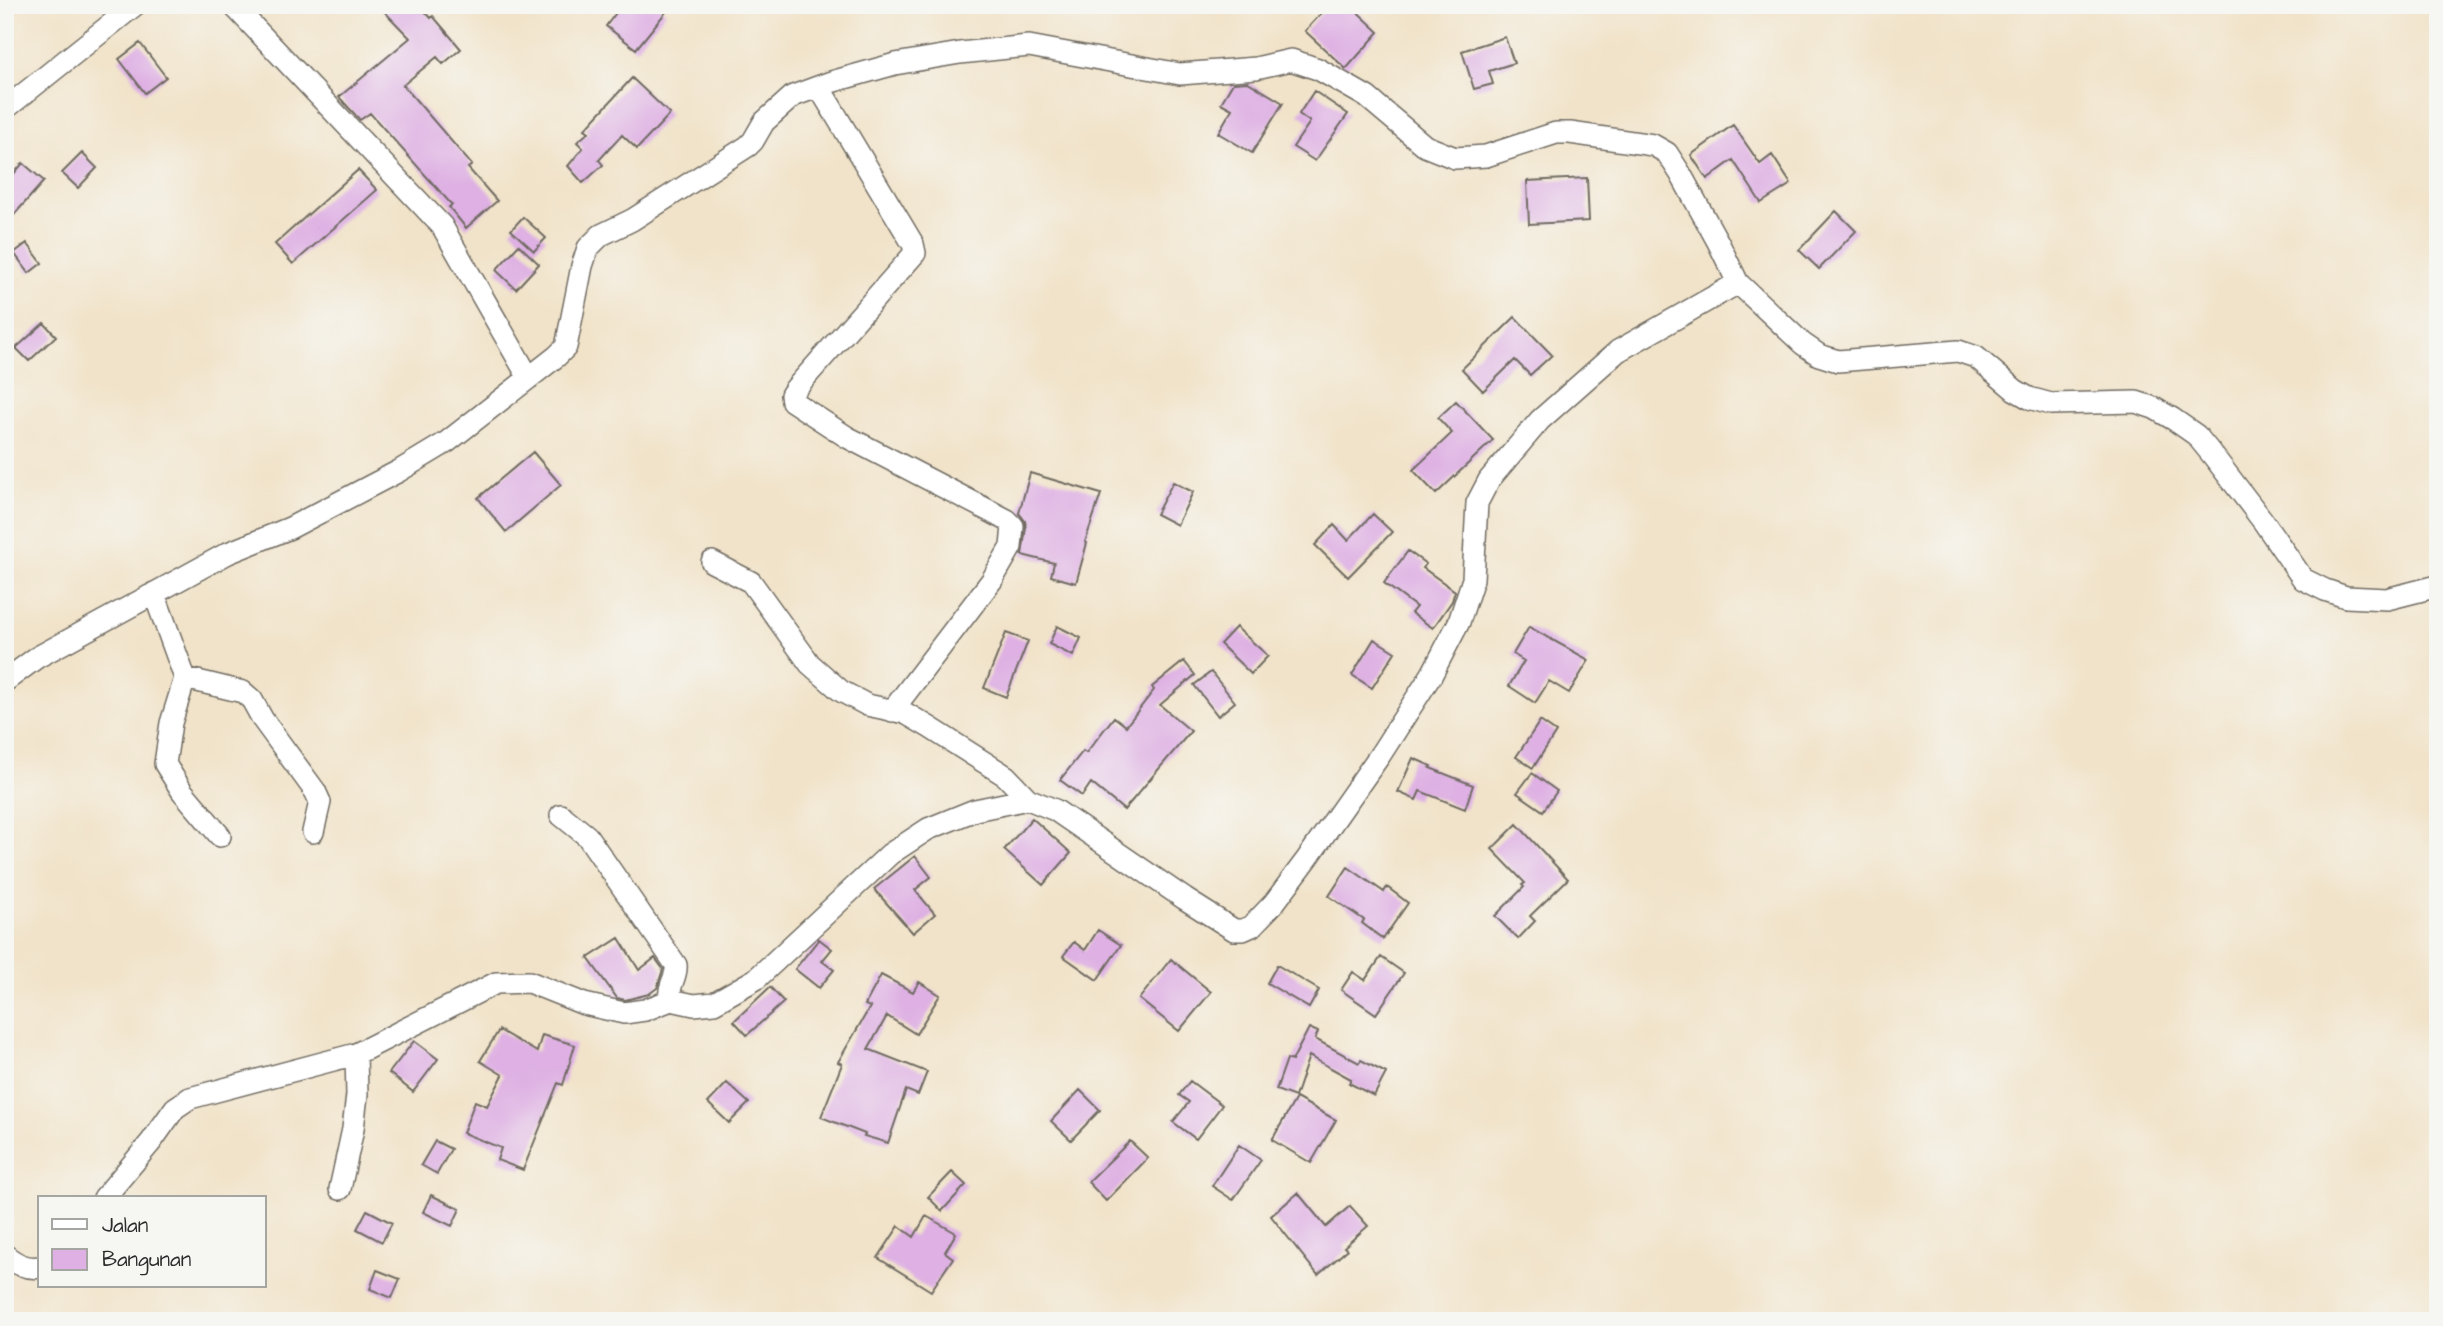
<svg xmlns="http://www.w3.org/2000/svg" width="2443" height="1326" viewBox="0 0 2443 1326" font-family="'Architects Daughter',sans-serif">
	<rect width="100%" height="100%" fill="#f6f6f2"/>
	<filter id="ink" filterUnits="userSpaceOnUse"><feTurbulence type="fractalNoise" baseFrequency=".0143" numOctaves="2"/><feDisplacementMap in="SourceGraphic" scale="14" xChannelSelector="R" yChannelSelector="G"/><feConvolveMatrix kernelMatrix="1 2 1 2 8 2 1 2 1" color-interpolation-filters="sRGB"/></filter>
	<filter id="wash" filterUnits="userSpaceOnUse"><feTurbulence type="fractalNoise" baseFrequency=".00686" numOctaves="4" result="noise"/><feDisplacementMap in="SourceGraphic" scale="28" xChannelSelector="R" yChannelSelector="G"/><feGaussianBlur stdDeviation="1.57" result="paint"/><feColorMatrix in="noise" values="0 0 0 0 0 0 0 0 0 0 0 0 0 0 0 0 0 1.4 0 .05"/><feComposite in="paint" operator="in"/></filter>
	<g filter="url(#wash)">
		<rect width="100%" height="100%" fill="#f1e3c9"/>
		<g id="blocks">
			<path fill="#deb0e3" d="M378 5H419L431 18 433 16 461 49 443 64 437 57 403 85 472 165 468 168 497 201 466 228 449 207 452 205 370 113 360 120 339 97 410 38Z
				M622 5H657L666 12 636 49 606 26Z
				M1329 5H1350L1379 32 1346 69 1305 31Z
				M1505 37 1514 63 1489 71 1493 84 1474 89 1462 51Z
				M140 43 166 77 145 93 119 59Z
				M632 78 670 114 637 149 622 135 599 160 603 165 583 183 568 166 583 148 577 142 589 132 585 129Z
				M1248 82 1283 103 1252 153 1218 133 1232 109 1221 103 1233 83Z
				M1314 91 1348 114 1315 161 1293 147 1310 122 1299 114Z
				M1733 125 1760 164 1772 155 1791 184 1761 203 1733 160 1707 179 1691 155Z
				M82 153 97 168 78 188 62 173Z
				M23 163 44 181 5 225V184Z
				M358 170 377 190 293 264 275 244Z
				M1587 178 1589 221 1529 224 1527 181Z
				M1836 211 1856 231 1819 269 1799 250Z
				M523 217 546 238 534 251 511 230Z
				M27 243 42 263 29 273 14 253Z
				M519 245 539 264 516 289 496 270Z
				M1515 317 1552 355 1530 375 1515 360 1483 391 1462 369Z
				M44 323 56 336 29 361 16 348Z
				M1456 401 1493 440 1436 494 1413 470 1452 433 1438 418Z
				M533 452 561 485 506 532 478 498Z
				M1030 473 1101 494 1085 542 1087 543 1076 583 1051 576 1054 563 1022 555 1026 527 1025 521 1019 513Z
				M1173 482 1193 492 1177 525 1156 514Z
				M1373 514 1392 532 1348 577 1315 545 1334 525 1348 540Z
				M1408 551 1426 564 1423 568 1455 591 1452 601 1433 628 1411 613 1416 607 1384 583Z
				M1057 626 1081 638 1073 656 1049 644Z
				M1236 627 1268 656 1251 674 1220 644Z
				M1529 627 1589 660 1569 693 1549 681 1535 703 1509 686 1524 661 1513 654Z
				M1006 633 1028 641 1006 697 984 688Z
				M1374 639 1395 652 1372 688 1352 675Z
				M1184 661 1195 675 1160 705 1191 731 1124 810 1091 783 1082 796 1060 780 1083 751 1086 753 1114 717 1126 726 1154 690 1152 687Z
				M1211 672 1235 702 1218 716 1194 685Z
				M1540 721 1556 732 1533 768 1516 757Z
				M1413 758 1431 766 1430 768 1473 785 1465 809 1420 791 1416 800 1398 792Z
				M1532 773 1557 791 1543 811 1517 793Z
				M1032 818 1071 853 1043 885 1004 850Z
				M1517 824 1568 879 1530 916 1535 921 1518 939 1495 916 1524 887 1522 885 1525 883 1492 849Z
				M915 856 931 877 915 890 935 914 913 933 874 889Z
				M1348 867 1384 892 1387 887 1408 903 1383 939 1362 923 1364 920 1329 896Z
				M1098 930 1121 945 1097 980 1063 956 1074 942 1085 950Z
				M619 938 639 970 655 958 663 969 657 988 649 994 625 1000 617 998 588 958Z
				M819 939 832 949 822 961 834 970 819 988 795 969Z
				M1381 957 1404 973 1376 1014 1341 990 1353 972 1365 980Z
				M1171 959 1211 992 1179 1031 1139 999Z
				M1277 965 1319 990 1309 1008 1267 983Z
				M881 975 913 992 919 982 940 995 916 1034 887 1016 868 1049 927 1072 918 1095 906 1090 888 1143 864 1136 865 1134 821 1117 842 1064 838 1062 870 1007 865 1005Z
				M770 987 784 1002 747 1035 734 1021Z
				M1309 1028 1318 1032 1315 1039 1359 1063 1361 1060 1386 1073 1374 1096 1349 1083 1351 1079 1309 1056 1295 1097 1276 1090 1287 1059 1292 1061Z
				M499 1030 537 1052 542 1035 575 1045 563 1085 558 1083 523 1170 497 1160 501 1148 463 1133 475 1101 487 1106 503 1075 480 1061Z
				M414 1041 438 1059 413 1092 389 1073Z
				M1190 1081 1222 1105 1196 1139 1173 1122 1189 1102 1179 1095Z
				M727 1083 749 1103 729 1123 708 1103Z
				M1080 1090 1100 1110 1071 1140 1051 1121Z
				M1296 1098 1336 1120 1311 1163 1272 1140Z
				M435 1141 451 1149 437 1174 421 1165Z
				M1130 1141 1148 1158 1106 1201 1088 1182Z
				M1239 1145 1261 1160 1233 1200 1212 1186Z
				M952 1172 966 1185 942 1211 928 1197Z
				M1298 1193 1326 1227 1350 1206 1368 1226 1344 1247 1347 1250 1318 1275 1271 1216Z
				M431 1195 460 1209 452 1226 423 1212Z
				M367 1210 392 1223 382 1242 357 1229Z
				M926 1216 956 1233 945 1252 953 1258 931 1291 878 1258 899 1226 914 1237Z
				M377 1270 400 1279 392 1298 370 1289Z"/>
		</g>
	</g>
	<g filter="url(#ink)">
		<use href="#blocks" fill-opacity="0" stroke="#706b62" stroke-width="2"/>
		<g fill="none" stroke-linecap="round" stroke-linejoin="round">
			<defs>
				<path id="street" d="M233 5 442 226 529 378
					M819 87 913 244 915 253 795 389 791 395 792 401 847 437 1007 520 1013 526 1011 547 992 580 892 711
					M5 109 135 5
					M712 562 751 582 810 664 841 691 867 705 905 713 929 727 1006 776 1028 799 1055 810 1185 899 1234 930H1243L1252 926 1274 903 1307 859 1380 755 1432 674 1459 622 1473 579 1477 503 1489 480 1540 420 1618 351 1738 283
					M154 593 185 678 171 723 165 764 182 791 220 836
					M185 678 243 692 252 700 263 720 315 791 320 802 313 832
					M5 681 36 658 228 553 290 528 399 471 447 442 557 356 566 347 582 266 588 248 601 235 632 220 748 146 753 141 764 122 793 96 831 82 895 64 960 53 1029 46 1180 74 1256 68 1291 60 1318 69 1367 97 1425 146 1455 158 1486 156 1556 133H1570L1653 145 1667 153 1680 173 1718 242 1738 283 1803 344 1819 355 1838 361 1958 351 1976 357 2015 390 2029 398 2051 404 2136 402 2154 408 2173 419 2196 435 2214 457 2263 521 2303 579 2325 590 2346 597 2387 599 2438 586
					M561 815 587 836 676 965C678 977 666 987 671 1000L694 1005 714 1003 756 979 890 854 928 829 975 810 1028 799
					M340 1189 353 1129 357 1095 356 1054
					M104 1198 151 1142 175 1108 190 1098 356 1054 496 983 529 982 584 1004 624 1013 645 1010 671 1000
					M5 1255C16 1264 26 1269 40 1267"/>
			</defs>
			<use href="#street" stroke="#706b62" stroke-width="24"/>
			<use href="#street" stroke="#fff" stroke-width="21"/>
		</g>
	</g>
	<rect width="2443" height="1326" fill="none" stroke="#f6f6f2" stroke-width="28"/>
	<rect x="38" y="1196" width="228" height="91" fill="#f6f6f2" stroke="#a5a5a2" stroke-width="2"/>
	<rect x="52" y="1219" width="35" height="10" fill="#ffffff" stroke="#a5a5a2" stroke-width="2"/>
	<text x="102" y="1232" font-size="21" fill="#2b2b2b">Jalan</text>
	<rect x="52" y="1249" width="35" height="21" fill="#deb0e3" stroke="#a5a5a2" stroke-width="2"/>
	<text x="102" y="1266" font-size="21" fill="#2b2b2b">Bangunan</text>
</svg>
